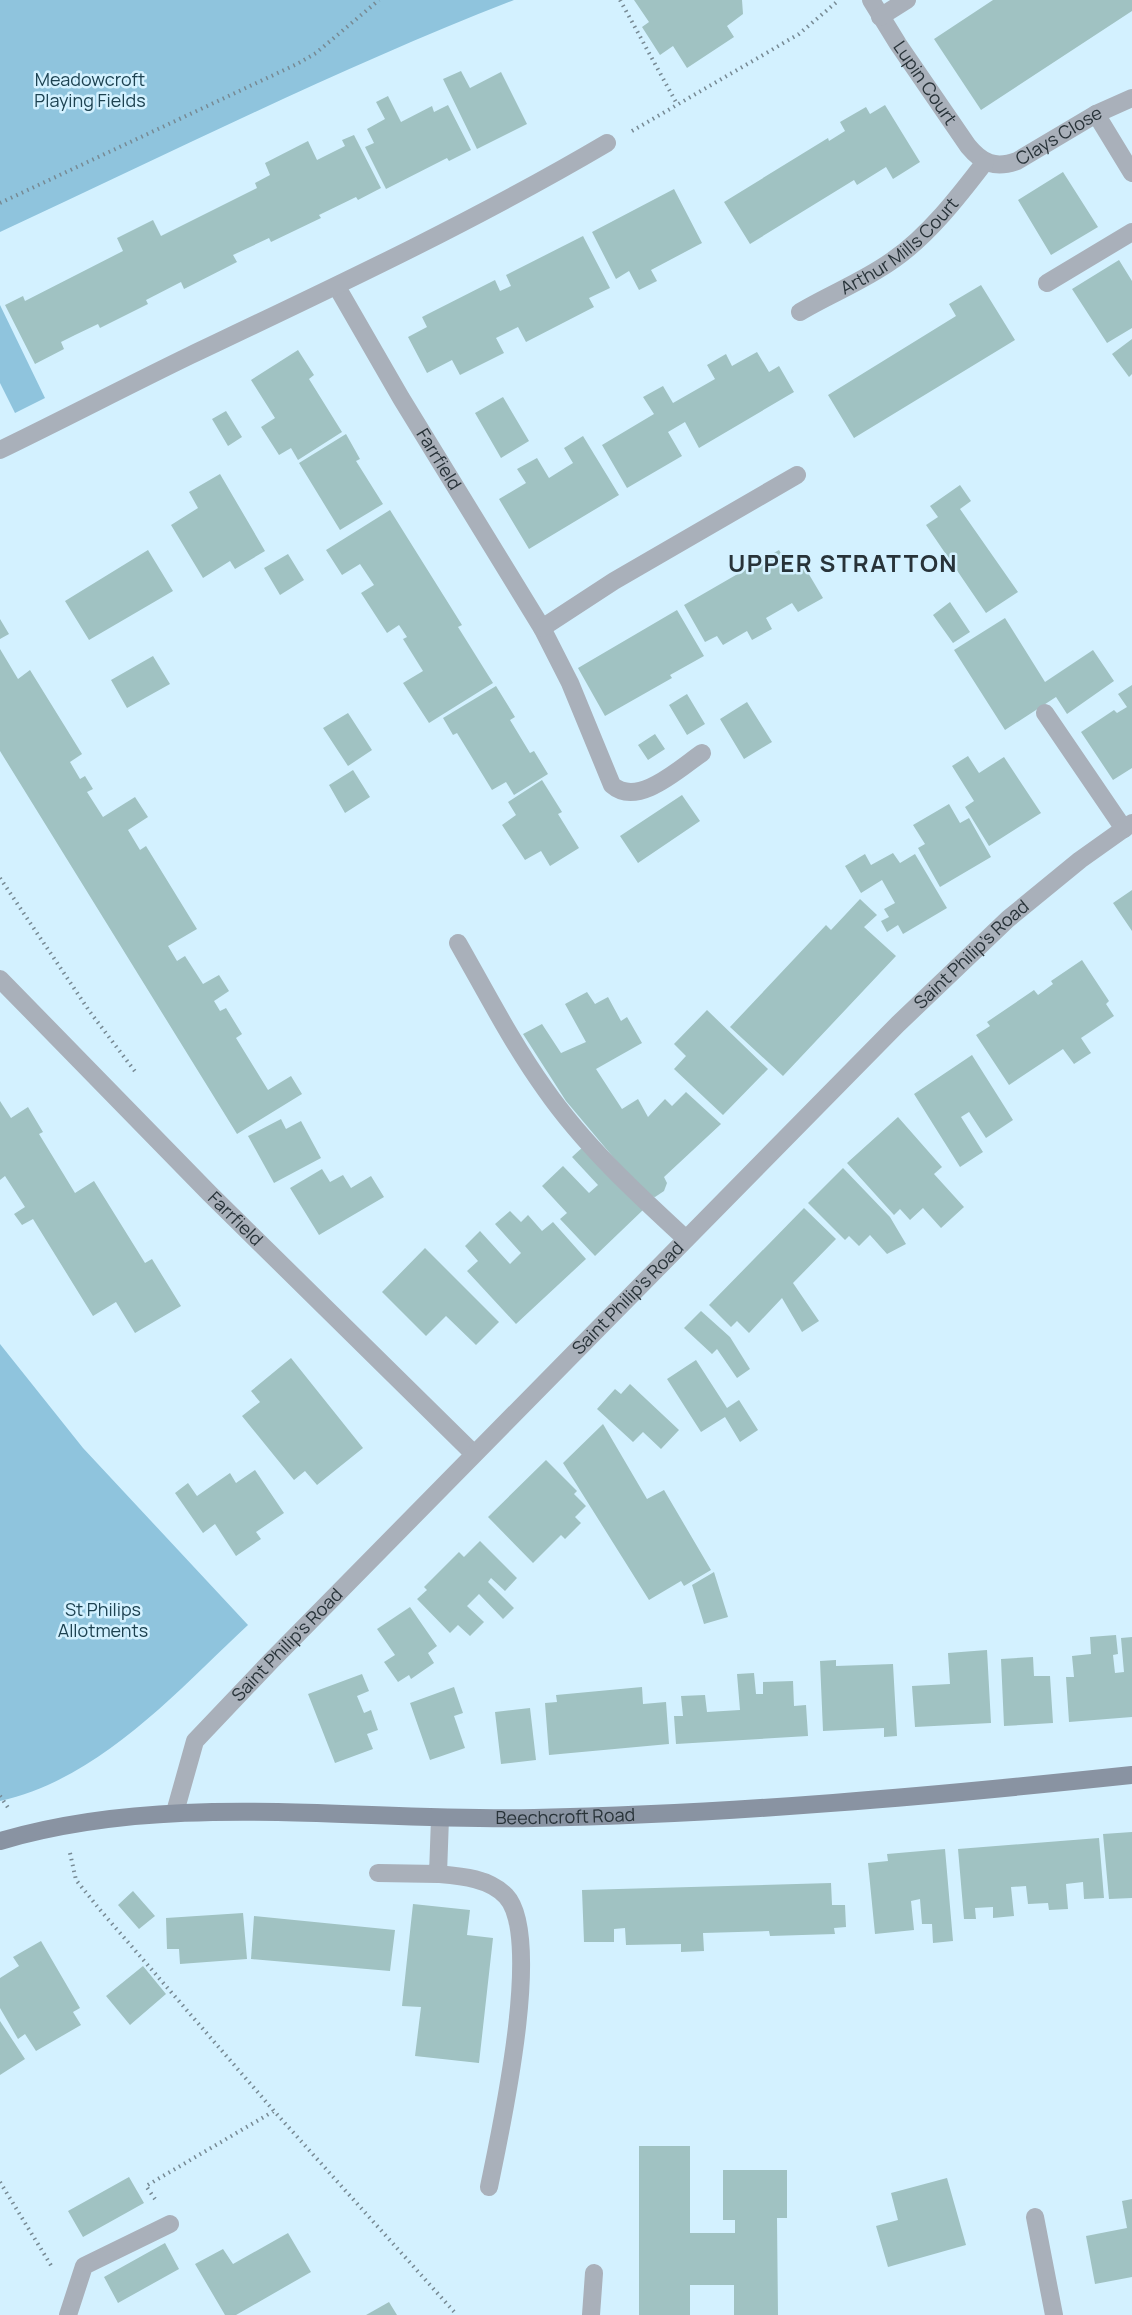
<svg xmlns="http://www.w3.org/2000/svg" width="1132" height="2315" viewBox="0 0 1132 2315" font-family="Manrope,sans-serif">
	<rect width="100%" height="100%" fill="#d3f1ff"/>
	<path fill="#8fc4dd" d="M0 0H514C339 68 170 153 0 232Z
		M0 305 45 398 15 413 0 383Z
		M0 1344 83 1448 248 1625C175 1693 101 1778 0 1801Z"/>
	<path fill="#a0c2c2" d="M634 0H742L743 14 727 26 734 37 687 68 673 46 660 55 642 27 649 22Z
		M993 0H1132V11L981 110 934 39Z
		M461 71 470 88 501 72 527 124 477 149 443 79Z
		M388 96 401 122 432 106 434 112 448 105 471 150 449 161 447 158 386 189 365 147 374 143 367 129 385 119 376 102Z
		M885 105 920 162 893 179 886 167 857 185 854 180 750 244 724 202 828 138 829 141 845 131 840 122 866 107 870 114Z
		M354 135 381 188 358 200 356 197 319 215 321 218 271 242 269 238 233 255 237 262 184 289 181 282 146 300 148 304 100 328 98 324 75 335 61 342 64 349 35 364 5 305 23 296 25 301 123 251 117 238 153 220 161 236 257 188 255 183 270 175 265 163 308 141 317 160 345 146 342 140Z
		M1063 172 1098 227 1051 255 1018 200Z
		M674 189 702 243 651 270 657 281 639 290 629 271 616 279 592 232Z
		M583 236 610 288 589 298 594 307 526 342 518 327 496 338 504 353 460 375 452 360 427 373 408 337 427 327 422 317 495 280 500 291 511 286 506 275Z
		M1119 260 1132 281V328L1107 343 1072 289Z
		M981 285 1015 340 854 438 828 395 956 316 949 304Z
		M1132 339V374L1129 377 1112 354Z
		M298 350 314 375 309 379 342 432 298 460 291 448 279 455 261 427 275 418 251 380Z
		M757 352 769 372 779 366 794 392 699 448 685 422 668 432 682 456 627 488 602 445 654 414 643 397 663 386 673 403 715 379 707 365 726 354 732 366Z
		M503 397 529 441 501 458 475 413Z
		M226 411 242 437 228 446 212 419Z
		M346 434 360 459 356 461 383 504 340 530 299 463Z
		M583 436 619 495 529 549 499 499 526 483 517 469 537 458 549 478 573 463 564 448Z
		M220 474 265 551 235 569 230 561 203 578 171 525 198 508 189 492Z
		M960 485 971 501 960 509 1018 592 986 613 926 525 938 517 930 506Z
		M390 510 462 625 458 627 493 683 429 723 403 683 423 671 403 639 407 637 399 625 387 633 361 593 374 585 360 564 342 575 326 550Z
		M148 550 173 591 89 640 65 601Z
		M779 550 793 573 804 566 823 598 798 612 792 603 766 618 772 629 752 640 747 631 723 645 717 636 705 642 684 605Z
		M288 554 304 580 280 595 264 568Z
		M950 602 970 632 953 643 933 615Z
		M677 610 704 656 670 675 672 678 605 716 578 668Z
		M1005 618 1045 682 1093 650 1114 681 1067 714 1056 697 1005 730 954 650Z
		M0 619 9 634 0 639Z
		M0 649 18 679 30 670 82 754 70 762 80 779 85 776 93 789 87 792 103 817 135 797 148 817 128 830 140 850 146 846 197 929 168 946 177 961 185 956 203 984 219 975 229 991 214 1001 220 1011 226 1008 242 1034 236 1038 268 1090 291 1076 302 1094 237 1134 0 751Z
		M153 656 170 684 127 708 111 680Z
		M1132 685V768L1113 780 1081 732 1114 710 1117 713 1127 707 1118 694Z
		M496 686 515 717 510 720 530 753 534 751 548 774 514 795 506 782 492 790 457 733 453 735 443 718Z
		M687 694 705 724 687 735 669 705Z
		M747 702 772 742 744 759 720 719Z
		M348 713 372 750 348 766 323 728Z
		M655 734 665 749 648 760 638 745Z
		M968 756 979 773 1004 757 1041 813 989 846 965 807 974 801 952 766Z
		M353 770 370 797 345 813 329 785Z
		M542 780 562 812 558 814 579 848 550 866 541 851 525 860 502 825 516 815 508 802Z
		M682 795 700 821 638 863 620 836Z
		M949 804 960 823 969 818 991 857 940 887 918 848 925 844 913 825Z
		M893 853 900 863 915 854 947 908 903 934 898 925 887 932 881 921 889 917 884 909 895 903 882 880 861 893 845 866 865 854 871 865Z
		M1132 890V931L1113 903Z
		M860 899 877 915 864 927 896 956 783 1076 730 1027 826 925 831 930Z
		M1082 960 1109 1001 1106 1004 1114 1016 1081 1038 1091 1053 1074 1064 1063 1049 1009 1085 976 1035 990 1026 987 1022 1034 990 1038 995 1053 984 1051 981Z
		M587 992 595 1004 608 997 621 1021 627 1017 642 1043 596 1069 622 1109 638 1099 648 1117 665 1099 672 1106 686 1092 721 1124 664 1177 667 1183 664 1191 655 1197 645 1195 566 1101 523 1034 542 1024 561 1053 586 1042 565 1004Z
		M707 1010 768 1069 723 1115 674 1069 686 1056 674 1044Z
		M972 1055 1013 1120 986 1138 969 1112 961 1117 983 1152 960 1167 914 1094Z
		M0 1101 11 1118 28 1107 43 1132 39 1134 75 1193 94 1181 145 1263 152 1259 181 1306 135 1333 116 1302 93 1316 33 1219 22 1225 14 1214 25 1207 5 1176 0 1180Z
		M898 1117 942 1167 934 1174 964 1207 941 1228 923 1208 910 1220 900 1209 894 1215 847 1163Z
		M281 1119 286 1129 301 1121 321 1158 274 1183 248 1136Z
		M584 1146 644 1209 595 1256 560 1219 567 1213 542 1186 563 1166 589 1193 598 1185 572 1157Z
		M843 1168 890 1217 906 1244 887 1254 870 1235 859 1246 849 1236 845 1240 808 1203Z
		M322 1169 330 1182 343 1175 351 1188 371 1176 384 1197 319 1235 290 1188Z
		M804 1208 836 1239 793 1283 819 1321 802 1332 782 1298 749 1333 737 1321 731 1327 709 1305Z
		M510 1211 521 1222 528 1215 542 1231 553 1222 586 1259 516 1324 467 1271 478 1261 465 1246 480 1231 510 1264 521 1253 495 1224Z
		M425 1248 499 1322 476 1345 446 1316 426 1336 382 1292Z
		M701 1311 730 1337 750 1369 737 1378 717 1349 712 1354 684 1328Z
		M291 1358 363 1448 317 1485 305 1471 294 1480 242 1416 260 1402 251 1391Z
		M696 1360 727 1408 739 1400 758 1430 740 1442 725 1417 701 1432 667 1379Z
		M630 1384 679 1430 661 1449 643 1432 633 1442 597 1409 615 1389 621 1394Z
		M603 1424 647 1499 664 1490 711 1570 684 1586 681 1581 649 1600 563 1463Z
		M546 1460 577 1491 574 1494 586 1506 575 1517 581 1523 565 1539 561 1535 533 1563 488 1517Z
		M255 1470 284 1513 256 1532 261 1539 236 1556 215 1524 203 1533 175 1493 188 1483 197 1496 230 1473 236 1483Z
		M480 1541 517 1578 505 1591 491 1578 488 1582 514 1608 503 1619 479 1594 467 1606 484 1622 470 1636 458 1625 450 1633 417 1599 427 1590 424 1587 459 1552 464 1557Z
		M714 1572 728 1617 704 1624 692 1585Z
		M410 1607 437 1646 428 1653 434 1663 411 1679 409 1675 398 1682 384 1662 395 1655 377 1629Z
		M1116 1635 1118 1654 1113 1655 1115 1673 1124 1672 1121 1638 1132 1637V1717L1069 1722 1066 1677H1074L1072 1656 1091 1654 1090 1637Z
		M987 1650 991 1723 915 1727 912 1686 950 1684 948 1653Z
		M1033 1657 1034 1676H1050L1053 1723 1004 1726 1001 1659Z
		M836 1660V1666L893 1664 897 1736 884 1737V1728L823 1731 820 1661Z
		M754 1673 756 1694H763V1682L793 1681 794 1706 806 1705 808 1736 676 1744 674 1716H683L681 1696 705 1695 707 1712 740 1710 737 1674Z
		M362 1674 369 1691 357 1696 364 1713 371 1710 378 1730 367 1734 373 1749 335 1763 308 1694Z
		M454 1687 463 1713 454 1716 465 1748 430 1760 410 1703Z
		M642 1687 643 1704 666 1702 669 1744 549 1755 545 1703 557 1702 556 1695Z
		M530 1708 536 1760 501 1764 495 1712Z
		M1132 1832V1898L1109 1899 1103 1834Z
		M1099 1838 1104 1898 1084 1899 1083 1882 1066 1884 1068 1909 1049 1910 1048 1903 1028 1904 1026 1886 1011 1887 1014 1916 993 1918V1907L975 1908 976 1919H964L958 1849Z
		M945 1849 953 1941 933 1943 932 1924H922L920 1899 911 1901 914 1930 875 1934 868 1863 888 1861 887 1854Z
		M831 1883 832 1905H845L846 1927 834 1928 835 1934 770 1936 769 1931 703 1933 704 1951 681 1952V1944L626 1945 625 1928 614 1929V1942H584L582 1890Z
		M133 1891 155 1916 139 1929 118 1905Z
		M413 1904 470 1910 467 1935 493 1938 479 2063 415 2056 421 2007 402 2006Z
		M243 1913 247 1959 180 1964 179 1949H167L166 1918Z
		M254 1916 395 1930 390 1971 251 1959Z
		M41 1941 80 2008 73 2012 81 2025 36 2051 25 2034 18 2039 0 2008V1978L19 1966 13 1957Z
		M143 1966 166 1994 130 2025 106 1996Z
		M0 2021 25 2059 0 2075Z
		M639 2146H690V2233H735V2220H723V2170H787V2218H777L778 2315H734V2285H690V2315H639Z
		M129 2177 144 2203 83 2237 68 2211Z
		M947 2178 966 2245 888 2267 876 2226 898 2220 891 2193Z
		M1132 2199V2277L1095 2284 1086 2236 1127 2228 1122 2201Z
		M288 2233 311 2272 236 2315H225L195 2264 223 2249 233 2264Z
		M165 2243 179 2269 118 2303 104 2277Z
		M389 2302 397 2315H366Z"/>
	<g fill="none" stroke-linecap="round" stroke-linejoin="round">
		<path stroke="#778a94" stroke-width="4" stroke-dasharray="1.5 4.5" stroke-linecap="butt" d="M620 0 677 104
			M632 131 799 34 839 0
			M0 203 297 64 316 53 379 0
			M0 878 90 1012 137 1074
			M0 1796 9 1809
			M70 1853 76 1880 101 1911 274 2111 457 2315
			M0 2182 52 2267
			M155 2199 146 2186 274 2111"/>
		<path stroke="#a9b0ba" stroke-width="18" d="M1096 114 1132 173
			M1047 283 1132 232
			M1045 713 1124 829
			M458 943C486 992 512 1043 545 1089 584 1145 636 1193 686 1239
			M440 1818 438 1874C461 1876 489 1878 506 1896 544 1936 500 2133 489 2187
			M378 1873 438 1874
			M1035 2217 1054 2315
			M68 2315 84 2266 170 2224"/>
		<g stroke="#a9b0ba" stroke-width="18">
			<path id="s1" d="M871 0 898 44 968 146C982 163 995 169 1017 161L1096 114 1132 98"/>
			<path d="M880 17 907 0"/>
			<path id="s2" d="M337 287 401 398 542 628 570 683 612 785C638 808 680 768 702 753"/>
			<path id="s3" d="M800 312C830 294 864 281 893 260 928 236 959 196 985 162"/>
			<path d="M0 450C64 419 127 386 191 355 332 288 473 222 607 143"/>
			<path d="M542 628 614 581 797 475"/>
			<path id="s4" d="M0 979 210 1194 474 1454"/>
			<path id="s5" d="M175 1812 195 1741 271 1661 898 1024 1008 919 1080 860 1132 823"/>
			<path d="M591 2315 594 2273"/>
		</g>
		<path stroke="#8993a2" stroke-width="18" id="s6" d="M0 1841C174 1790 356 1822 534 1818 734 1814 933 1796 1132 1775"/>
	</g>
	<g text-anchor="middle" stroke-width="5" stroke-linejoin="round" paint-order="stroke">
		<g font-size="18" fill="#1d4251" stroke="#d3f1ff">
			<text x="90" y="86">Meadowcroft<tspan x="90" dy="21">Playing Fields</tspan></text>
			<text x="103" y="1616">St Philips<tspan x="103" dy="21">Allotments</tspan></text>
		</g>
		<g font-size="18" fill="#283339" stroke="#d3f1ff">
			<text dy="6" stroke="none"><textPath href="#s1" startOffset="99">Lupin Court</textPath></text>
			<text dy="6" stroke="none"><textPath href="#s1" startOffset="280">Clays Close</textPath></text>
			<text dy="6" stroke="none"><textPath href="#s3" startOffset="120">Arthur Mills Court</textPath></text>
			<text dy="6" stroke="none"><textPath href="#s2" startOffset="200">Farrfield</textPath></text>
			<text dy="6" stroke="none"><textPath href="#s5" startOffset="1179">Saint Philip's Road</textPath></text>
			<text dy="6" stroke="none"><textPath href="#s4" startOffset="336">Farrfield</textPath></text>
			<text dy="6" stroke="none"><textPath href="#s5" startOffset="693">Saint Philip's Road</textPath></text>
			<text dy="6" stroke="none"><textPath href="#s5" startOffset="207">Saint Philip's Road</textPath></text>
			<text dy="6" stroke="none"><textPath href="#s6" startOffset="568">Beechcroft Road</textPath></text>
		</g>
		<g font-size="24" font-weight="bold" letter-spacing="1.5" fill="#283339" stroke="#d3f1ff">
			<text x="843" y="572">UPPER STRATTON</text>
		</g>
	</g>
</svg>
